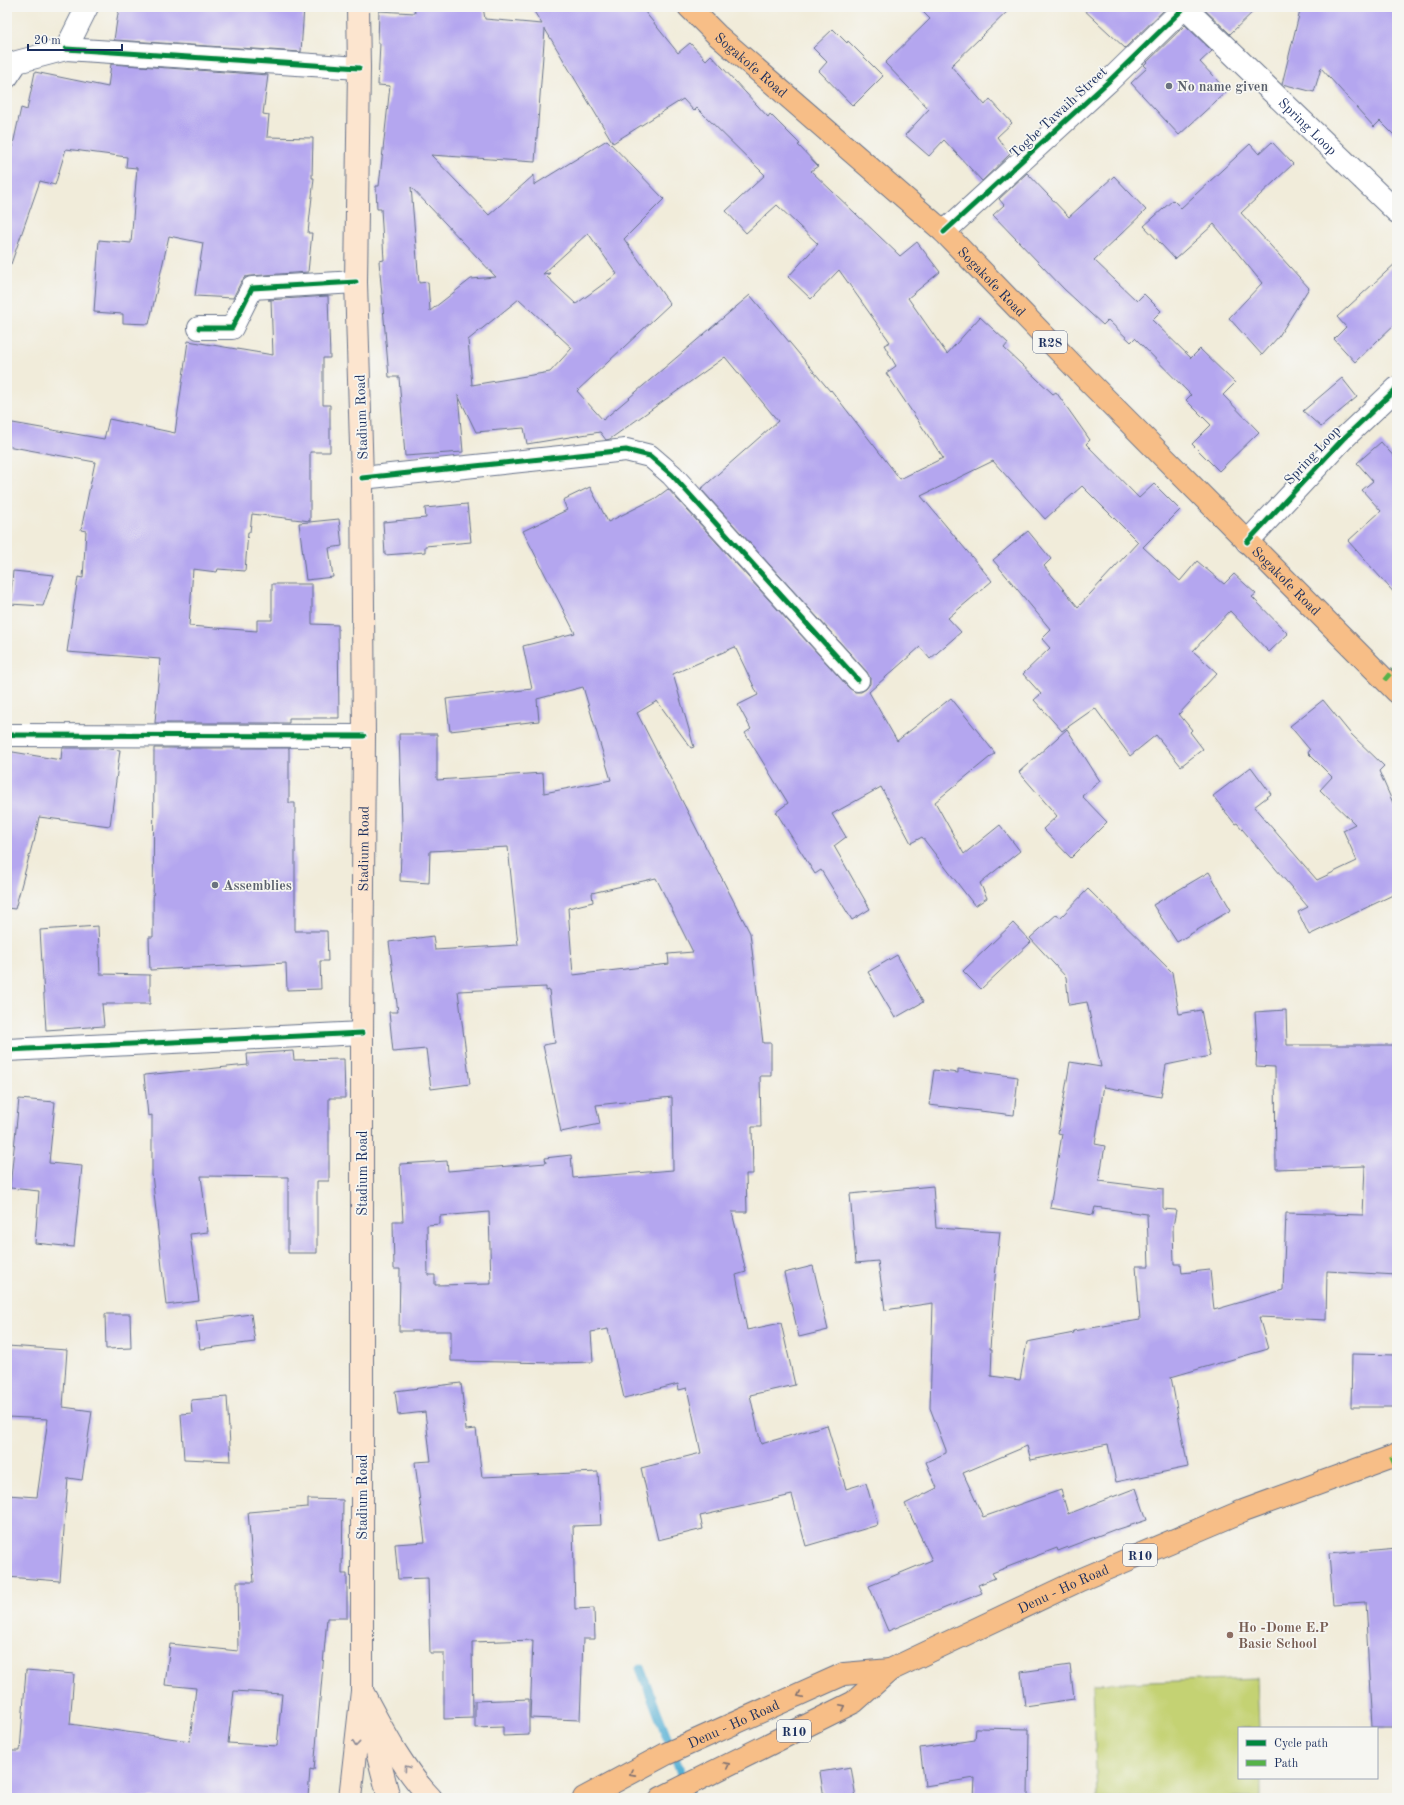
<svg xmlns="http://www.w3.org/2000/svg" width="1404" height="1805" viewBox="0 0 1404 1805" font-family="'Old Standard TT',serif">
	<rect width="100%" height="100%" fill="#f6f6f2"/>
	<filter id="ink" filterUnits="userSpaceOnUse"><feTurbulence type="fractalNoise" baseFrequency=".025" numOctaves="2"/><feDisplacementMap in="SourceGraphic" scale="8" xChannelSelector="R" yChannelSelector="G"/><feConvolveMatrix kernelMatrix="1 2 1 2 8 2 1 2 1" color-interpolation-filters="sRGB"/></filter>
	<filter id="wash" filterUnits="userSpaceOnUse"><feTurbulence type="fractalNoise" baseFrequency=".012" numOctaves="4" result="noise"/><feDisplacementMap in="SourceGraphic" scale="16" xChannelSelector="R" yChannelSelector="G"/><feGaussianBlur stdDeviation="0.9" result="paint"/><feColorMatrix in="noise" values="0 0 0 0 0 0 0 0 0 0 0 0 0 0 0 0 0 1.4 0 .05"/><feComposite in="paint" operator="in"/></filter>
	<g filter="url(#wash)">
		<rect width="100%" height="100%" fill="#f1ecda"/>
		<path fill="#c4d273" stroke="#708068" d="M1257 1678 1259 1728H1239V1778H1261V1798H1097L1093 1684Z"/>
		<g fill="none" stroke-linecap="round" stroke-linejoin="round">
			<path stroke="#57b0d5" stroke-width="9" d="M640 1668 691 1798"/>
		</g>
		<g id="blocks">
			<path fill="#b4a6ef" fill-rule="evenodd" d="M119 7H304L301 52 114 40Z
				M414 7H483L485 19 542 24 533 10 560 7H641L678 53 690 43 706 60 711 55 768 117 770 114 800 144 798 145 818 166 811 171 900 256 917 242 940 272 908 298 947 354 980 317 1008 343 1004 348 1053 394 1056 392 1090 440 1086 444 1139 498 1154 484 1180 510 1143 547 1180 581 1197 561 1224 584 1234 574 1256 594 1252 597 1288 634 1269 652 1230 611 1193 651 1217 673 1179 714 1192 730 1190 732 1203 749 1181 766 1156 735 1130 756 1095 708 1062 731 1034 700 1041 694 1023 674 1050 648 1042 639 1051 630 993 560 1028 531 1051 559 1044 566 1078 607 1138 542 1082 486 1045 519 993 461 921 496 992 581 948 618 961 632 930 659 920 647 869 692 897 741 951 698 995 753 935 802 964 854 1000 825 1020 851 980 883 987 898 975 906 922 837 911 843 881 787 832 814 846 837 834 846 870 909 852 920 821 870 815 874 776 812 788 803 745 733 751 729 738 705 758 695 735 647 673 674 694 747 691 748 657 701 637 713 750 933 763 1043H771V1076H760L761 1127H752L753 1174H746L747 1212H732L746 1272 736 1275 747 1330 781 1323 795 1385 750 1395 761 1444 827 1425 846 1489 866 1483 878 1525 806 1546 792 1495 700 1516 703 1529 658 1540 641 1468 701 1453 687 1388 679 1390 678 1384 624 1398 608 1329 591 1332 593 1362 558 1363 451 1361V1331H399L400 1269H394L393 1221H403L400 1164 447 1161 448 1171 546 1163 545 1158 571 1155 573 1178 673 1170 672 1097 596 1105 600 1124 561 1132 543 1045 555 1043 549 990 546 991V987L458 991 470 1084 431 1089 426 1049 393 1052 389 1012H398L389 942 433 936 435 950 518 945 508 847 430 851 429 883 400 881 402 825 399 734H437V780L543 773 544 793 611 780 583 687 537 699 539 721 450 731 446 699 532 689 523 646 575 633 523 531 567 510 563 500 590 487 608 522 656 498 668 489 849 688 855 692H861L866 689 870 684V678L867 672 701 489 778 421 725 357 610 439 606 440 600 432 527 444 524 428 476 432 458 395 463 452 405 456 399 377H389L381 284 379 261 384 260 381 209H377L376 186H379L390 86 378 85 380 43H378L379 11 415 13ZM545 29 613 143 683 99 694 111 697 108 765 175 726 211 746 233 777 205 818 244 788 277 811 299 839 270 890 342 884 345 896 366 886 373 943 458 900 479 831 390 830 391 750 295 603 420 577 391 670 304 624 239 664 199 607 140 534 185V175L489 215 431 155 535 162ZM411 187 496 277 471 279 430 311 428 282 419 283ZM588 233 617 274 576 304 546 276 550 273 543 274ZM519 299 572 348 550 372 472 385 468 340ZM656 878 693 952 668 954 669 964 573 975 568 908 593 902 592 893ZM489 1212 491 1284 435 1285V1275H428L427 1225 440 1224V1216Z
				M918 7H1012L951 66 985 105 990 99 1012 123 997 137 1010 154 982 181 944 140 929 156 905 135 929 109 885 63 930 19Z
				M1081 7H1167L1125 48Z
				M1202 7H1258L1230 34Z
				M1301 7H1397V138L1380 121 1374 127 1321 68 1314 92 1282 84Z
				M1185 25 1212 51 1200 62 1227 91 1179 135 1131 83 1147 68 1144 65Z
				M833 29 847 43 848 41 883 76 853 106 819 71 827 62 813 48Z
				M111 64 268 75 263 114 269 115 267 137 313 138 312 178H314L308 233H312L308 272 251 276 245 277 241 282 233 298 195 296 203 243 169 236 149 324 123 323V314L94 312 99 240 131 243 137 168 126 167 127 157 66 149 55 185 40 181 11 264H7V148L12 149 21 108 27 110 35 72 108 87Z
				M1272 142 1293 164 1241 213 1309 288 1279 336 1262 355 1229 318 1262 283 1214 224 1175 259 1144 226 1173 200 1181 208 1250 144 1259 154Z
				M1027 173 1069 217 1114 176 1146 210 1094 260 1137 301 1144 294 1161 311 1152 320 1191 358 1200 349 1235 383 1223 395 1259 432 1219 471 1192 444 1211 425 1186 400 1191 395 1135 338 1131 342 1108 320 1103 325 1064 289 993 215 1004 205 999 199Z
				M1397 262V322L1355 362 1334 339 1346 327 1337 317Z
				M328 296 330 358H323V405H330V452H310V521L252 514 250 532H248L245 571 218 569 217 572 193 569 189 626 257 631V620H272V584H312V624L338 625 339 718H289V723H155L160 659 67 652 78 577 83 578 86 531 81 530 95 462 7 446V422L104 439 109 419 175 433 188 341 273 355 271 300H268Z
				M1342 378 1357 397 1321 427 1303 411Z
				M1381 442 1397 460V596L1348 541 1381 511 1362 490 1373 481 1357 463Z
				M467 504 471 542 425 546V552L385 555 383 522 426 518 425 508Z
				M339 519 342 546 329 548 333 577 306 580 299 523Z
				M13 571 54 575 43 606 10 604Z
				M1323 700 1350 733 1384 766 1379 771 1397 812V893L1309 935 1298 912 1308 907 1237 823 1235 824 1213 796 1251 767 1271 794 1254 807 1317 880 1357 861 1343 830 1355 824 1320 790 1332 777 1308 753 1310 750 1290 726Z
				M1067 729 1100 781 1082 796 1107 822 1071 858 1043 829 1057 816 1019 772Z
				M62 748H99L120 750 110 826 39 817 34 842H33L15 909 7 908V751L61 760Z
				M154 748H289V803H295V931H327L328 961H320L321 989 287 990 286 963 150 970 149 937H153Z
				M1209 872 1231 910 1177 942 1153 905Z
				M1088 889 1172 972 1179 1014 1201 1010 1210 1056 1166 1065 1161 1097 1105 1087 1104 1085 1095 1144 1105 1146 1099 1181 1163 1189V1209L1176 1210 1173 1227 1174 1264H1181L1182 1273 1210 1270 1214 1310 1283 1290 1286 1213 1363 1215 1365 1166 1276 1169 1275 1067 1256 1066 1257 1044 1255 1012 1286 1010 1287 1045H1397V1275L1327 1271 1326 1320 1259 1317 1268 1349 1171 1377 1188 1467 1116 1482 1108 1444 1031 1460 1027 1446 963 1473 983 1517 1061 1490 1068 1514 1136 1488 1147 1520 1116 1530V1529L1058 1551 1057 1548 992 1573 995 1578 978 1585 982 1593 888 1631 869 1586 932 1560 905 1504 937 1488 926 1462 946 1453V1450L930 1408 933 1303 885 1310 878 1261 856 1263 850 1194 933 1186 936 1228 1000 1232 995 1277 990 1349H992L991 1376 1020 1380 1027 1342 1074 1333 1073 1331 1140 1320 1136 1266H1149L1147 1214 1095 1207 1093 1215 1050 1208 1062 1134 1058 1133 1070 1062 1101 1067 1087 1002 1069 1005 1066 977 1030 938 1057 914 1060 918Z
				M1013 923 1031 942 981 989 963 971Z
				M98 926 100 974 150 975V1004H102L104 1026 46 1030 40 930Z
				M897 955 923 1002 895 1018 868 972Z
				M293 1051 294 1060 344 1059 345 1098H329V1181H317V1253H288V1177L201 1176 208 1232 190 1234 199 1301 166 1305 152 1174V1115L148 1116 144 1075 248 1065 247 1054Z
				M958 1069 1018 1077 1014 1115 929 1105 934 1070 958 1073Z
				M19 1099 55 1102 49 1163 82 1166 74 1247 35 1243 39 1191 10 1188Z
				M813 1266 828 1330 799 1337 784 1273Z
				M105 1314H130L131 1348 106 1349Z
				M251 1314 255 1342 200 1349 196 1321Z
				M7 1346 67 1350 63 1407 92 1411 82 1480 68 1478 60 1581 7 1577V1495L37 1497 48 1419 7 1417Z
				M1352 1354 1397 1355V1407H1351Z
				M461 1383 466 1430 476 1429 482 1477 598 1472 601 1525 573 1526 575 1609 594 1608 595 1639H583L580 1720 530 1718 533 1640 472 1642 473 1718 444 1719V1653H430L428 1578 398 1579 395 1544 425 1542 415 1462 431 1461 425 1412 398 1415 395 1391Z
				M227 1397 231 1461 184 1459 181 1414 192 1413 191 1400Z
				M308 1499 343 1500 342 1574H347V1618H327L314 1770 310 1769 308 1798H7V1751H20L26 1670 74 1674 70 1724 190 1741 196 1688 165 1685 170 1644 238 1651 237 1582H254L248 1512 308 1507ZM234 1691 282 1694 277 1746 228 1743Z
				M1397 1548V1728H1372L1365 1602 1333 1604 1329 1554Z
				M1070 1665 1074 1699 1025 1706 1021 1672Z
				M529 1699V1735L503 1736V1727L475 1728V1701Z
				M976 1728 1029 1729 1028 1798H974L975 1778 925 1786 920 1748 975 1740Z
				M851 1767 856 1798H824L820 1772Z"/>
		</g>
	</g>
	<g filter="url(#ink)">
		<use href="#blocks" fill-opacity="0" stroke="#667189" stroke-width="1"/>
		<g fill="none" stroke-linecap="round" stroke-linejoin="round">
			<defs>
				<g id="minor">
					<path id="s1" d="M1184 7 1397 212"/>
					<path d="M66 49 359 68"/>
					<path d="M7 77 17 62 66 49 87 7"/>
					<path d="M944 232 1108 82 1185 7"/>
					<path d="M199 328H232L252 288 356 282"/>
					<path d="M362 478 626 450 650 456 672 475 858 680"/>
					<path d="M1247 542 1343 439 1397 388"/>
					<path d="M11 735 364 736"/>
					<path d="M7 1050 362 1033"/>
				</g>
				<g id="secondary">
					<path d="M362 1691C382 1728 401 1767 431 1798"/>
					<path d="M369 1721 389 1798"/>
					<path id="s2" d="M350 1798 362 1691V1033L364 736 362 478 356 282 359 68 358 7"/>
				</g>
				<g id="primary">
					<path id="s3" d="M689 7 717 35 944 232 1088 381 1397 692"/>
					<path id="s4" d="M584 1798 666 1754 844 1674 890 1670"/>
					<path id="s5" d="M661 1798 854 1702 890 1670 1080 1580 1243 1511 1397 1455"/>
				</g>
			</defs>
			<use href="#minor" stroke="#667189" stroke-width="24"/>
			<use href="#secondary" stroke="#667189" stroke-width="24"/>
			<use href="#primary" stroke="#667189" stroke-width="24"/>
			<use href="#minor" stroke="#fff" stroke-width="22"/>
			<use href="#secondary" stroke="#fce5cf" stroke-width="22"/>
			<use href="#primary" stroke="#f7be87" stroke-width="22"/>
			<path stroke="#55b248" stroke-width="4" stroke-dasharray="8 4" stroke-linecap="butt" d="M1385 680 1397 666
				M1391 1457 1397 1470"/>
			<defs>
				<path id="cycleway" d="M66 49 359 68
					M944 232 1108 82 1185 7
					M199 328H232L252 288 356 282
					M362 478 626 450 650 456 672 475 858 680
					M1247 542 1343 439 1397 388
					M11 735 364 736
					M7 1050 362 1033"/>
			</defs>
			<use href="#cycleway" stroke="#f6f6f2" stroke-width="8"/>
			<use href="#cycleway" stroke="#00873e" stroke-width="5"/>
		</g>
		<defs><path id="oneway-chevron" d="M-2-3.5L2.5 0L-2 3.5" fill="none" stroke-width="1.6" stroke-linecap="round" stroke-linejoin="round"/></defs>
		<g stroke="#7e6f70">
			<use href="#oneway-chevron" transform="translate(800 1695) rotate(155)"/>
			<use href="#oneway-chevron" transform="translate(843 1707) rotate(-26)"/>
			<use href="#oneway-chevron" transform="translate(727 1765) rotate(-26)"/>
			<use href="#oneway-chevron" transform="translate(632 1773) rotate(152)"/>
		</g>
		<g stroke="#8c8a96">
			<use href="#oneway-chevron" transform="translate(356 1744) rotate(96)"/>
			<use href="#oneway-chevron" transform="translate(407 1768) rotate(-126)"/>
		</g>
	</g>
	<g fill="#6b7280" stroke="#f6f6f2" stroke-width="1.5">
		<circle cx="1169" cy="86" r="4"/>
		<circle cx="215" cy="885" r="4"/>
	</g>
	<circle fill="#8d6e63" stroke="#f6f6f2" stroke-width="1.5" cx="1230" cy="1635" r="4"/>
	<g text-anchor="middle" stroke-width="3.5" stroke-linejoin="round" paint-order="stroke">
		<g fill="#f6f6f2" stroke="#5d6b8a" stroke-width="1">
			<rect x="1033" y="331" width="34" height="22" rx="3"/>
			<rect x="1123" y="1544" width="34" height="22" rx="3"/>
			<rect x="777" y="1720" width="34" height="22" rx="3"/>
		</g>
		<g font-size="13" font-weight="bold" fill="#1b2f5e">
			<text x="1050" y="347">R28</text>
			<text x="1140" y="1560">R10</text>
			<text x="794" y="1736">R10</text>
		</g>
		<g font-size="14" fill="#1b2f5e" stroke="#f6f6f2">
			<text dy="5" stroke="none"><textPath href="#s3" startOffset="85">Sogakofe Road</textPath></text>
			<text transform="translate(1058 112) rotate(-43)" y="5">Togbe Tawaih Street</text>
			<text dy="5" stroke="none"><textPath href="#s1" startOffset="172">Spring Loop</textPath></text>
			<text dy="5" stroke="none"><textPath href="#s3" startOffset="409">Sogakofe Road</textPath></text>
			<text transform="translate(361 417) rotate(-92)" y="5">Stadium Road</text>
			<text transform="translate(1312 455) rotate(-47)" y="5">Spring Loop</text>
			<text dy="5" stroke="none"><textPath href="#s3" startOffset="829">Sogakofe Road</textPath></text>
			<text dy="5" stroke="none"><textPath href="#s2" startOffset="950">Stadium Road</textPath></text>
			<text transform="translate(362 1173) rotate(-90)" y="5">Stadium Road</text>
			<text transform="translate(362 1497) rotate(-90)" y="5">Stadium Road</text>
			<text dy="5" stroke="none"><textPath href="#s5" startOffset="455">Denu - Ho Road</textPath></text>
			<text dy="5" stroke="none"><textPath href="#s4" startOffset="167">Denu - Ho Road</textPath></text>
		</g>
		<g font-size="14" font-weight="bold" fill="#5b616d" stroke="#f6f6f2" text-anchor="start">
			<text x="1177" y="91">No name given</text>
			<text x="223" y="890">Assemblies</text>
		</g>
		<g font-size="14" font-weight="bold" fill="#785e54" stroke="#f6f6f2" text-anchor="start">
			<text x="1238" y="1632">Ho -Dome E.P<tspan x="1238" dy="16">Basic School</tspan></text>
		</g>
	</g>
	<rect width="1404" height="1805" fill="none" stroke="#f6f6f2" stroke-width="24"/>
	<rect x="1238" y="1727" width="140" height="52" fill="#f6f6f2" stroke="#9ea6b7"/>
	<rect x="1246" y="1740" width="20" height="6" fill="#00873e" stroke="#9ea6b7"/>
	<text x="1274" y="1747" font-size="12" fill="#1b2f5e">Cycle path</text>
	<rect x="1246" y="1760" width="20" height="6" fill="#55b248" stroke="#9ea6b7"/>
	<text x="1274" y="1767" font-size="12" fill="#1b2f5e">Path</text>
	<path d="M28 44v6h94v-6" fill="none" stroke="#1b2f5e" stroke-width="2"/>
	<text x="34" y="44" font-size="12" fill="#1b2f5e" stroke="#f6f6f2" stroke-width="3" paint-order="stroke">20 m</text>
</svg>
